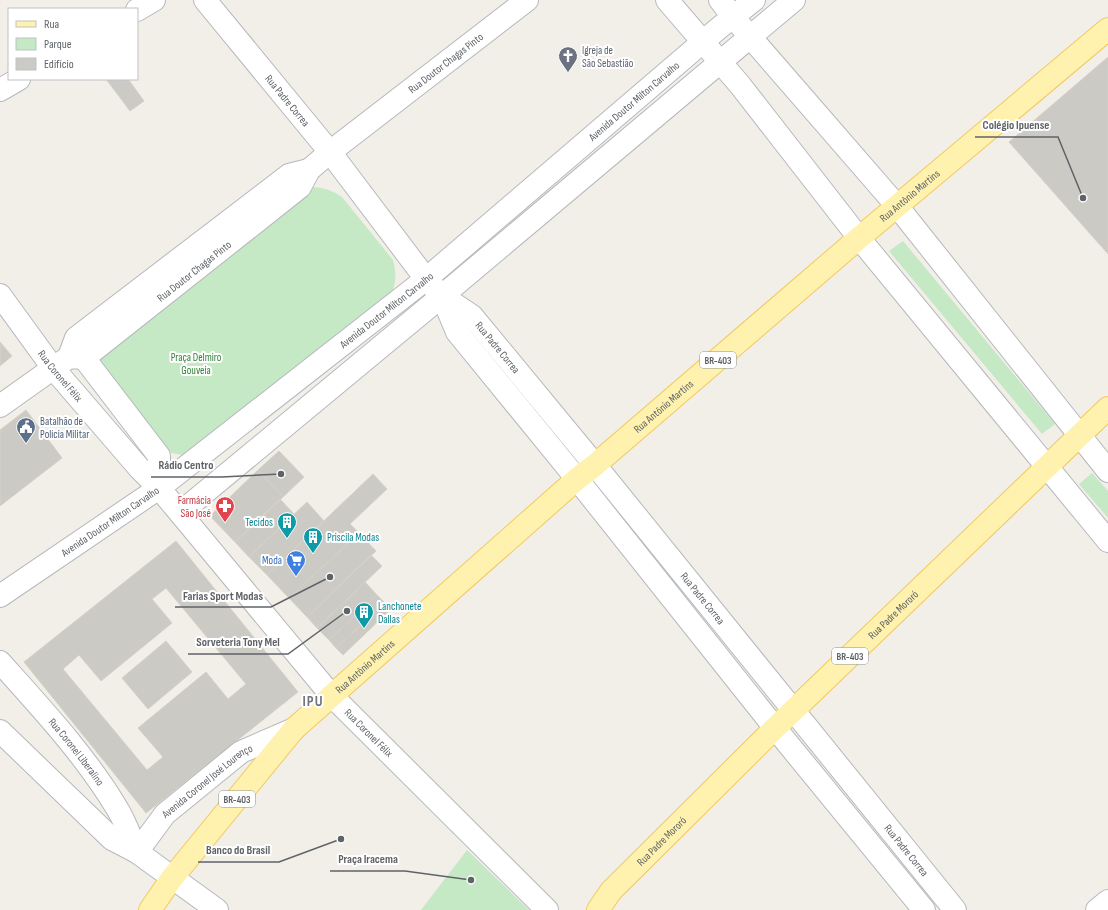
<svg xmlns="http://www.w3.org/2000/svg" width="1108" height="910" viewBox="0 0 1108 910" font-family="'Sofia Sans Condensed',sans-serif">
	<rect width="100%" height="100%" fill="#f1efe8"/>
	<path fill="#c5e8c5" d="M314 187C326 188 333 191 342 197L393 260C396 272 397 282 391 294L187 456 172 453 161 448 99 367 101 355 305 192Z
		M903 241 1055 424 1042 434 889 251Z
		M1092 473 1108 491V518L1079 484Z
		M467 850 529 910H421Z"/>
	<path fill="#cccac5" stroke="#d6d1c6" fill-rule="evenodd" d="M1108 57V254L1009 142Z
		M106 79H128L144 101 130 111Z
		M0 342 12 356 0 366Z
		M26 410 62 458 0 506V430Z
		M279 451 304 477 283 497 258 470Z
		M258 470 283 497 235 542 210 516Z
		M373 474 387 489 350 524 359 533 289 598 267 575Z
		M280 499 294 514 249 557 235 542Z
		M307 502 324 521 267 575 249 557Z
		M359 533 376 551 307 617 289 598Z
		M176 541 298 692 146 813 24 662ZM166 588 246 684 228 699 206 672 138 728 163 757 147 770 63 669 79 655 101 681 172 623 152 599Z
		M371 555 382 566 317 628 307 617Z
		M365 582 377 595 329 640 317 628Z
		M377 595 385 603 336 648 329 640Z
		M385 603 391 609 343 655 336 648Z
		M166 641 192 672 148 709 122 678Z"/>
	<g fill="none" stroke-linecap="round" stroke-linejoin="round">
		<defs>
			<g id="minor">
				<path id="s1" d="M205 0 330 152 426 279 442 296 472 316 595 465 955 910"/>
				<path d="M667 0 740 85 859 238 1108 541"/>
				<path d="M720 0 733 17 897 206 1108 471"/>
				<path d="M137 10 154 0"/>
				<path d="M0 90 19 79"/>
				<path id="s2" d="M0 295 53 368 140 469 159 488 180 513 331 695 547 910"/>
				<path d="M442 296 457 332 577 479 775 728 924 910"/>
				<path d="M69 357 76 338 289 175 309 170"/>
				<path d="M84 358 159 456V488"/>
				<path id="s3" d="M0 406 69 357 84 358 300 187 309 170 330 152 527 0"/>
				<path d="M180 513 442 296 794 0"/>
				<path id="s4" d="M0 596 159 488 426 279 719 28 754 0"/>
				<path id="s5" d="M0 662C42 709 86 756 118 810 126 823 131 839 137 852"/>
				<path d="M0 731 112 839 137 852 217 910"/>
				<path id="s6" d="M137 852 165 814 241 752 294 729"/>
				<path d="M1097 910 1108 901"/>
			</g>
			<g id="primary">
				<path id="s7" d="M150 910 172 878 294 729 577 479 595 465 859 238 1108 29"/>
				<path id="s8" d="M598 910 611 891 775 728 1108 408"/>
			</g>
		</defs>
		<use href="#minor" stroke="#b5b8bc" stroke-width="24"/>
		<use href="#primary" stroke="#f2c960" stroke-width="24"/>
		<use href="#minor" stroke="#fff" stroke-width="22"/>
		<use href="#primary" stroke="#fff2af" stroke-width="22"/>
	</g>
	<defs>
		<symbol id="church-pin" viewBox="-11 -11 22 30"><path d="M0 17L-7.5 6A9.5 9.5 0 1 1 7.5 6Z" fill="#6b7280" stroke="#fff"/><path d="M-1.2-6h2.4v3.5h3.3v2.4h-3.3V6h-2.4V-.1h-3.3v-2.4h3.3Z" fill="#fff"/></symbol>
		<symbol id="civic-pin" viewBox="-11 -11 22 30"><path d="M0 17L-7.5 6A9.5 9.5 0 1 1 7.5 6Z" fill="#5c6f8a" stroke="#fff"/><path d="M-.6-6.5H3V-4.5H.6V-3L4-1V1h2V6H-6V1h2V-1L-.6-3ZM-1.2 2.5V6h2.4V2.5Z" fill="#fff"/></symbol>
		<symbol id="pharmacy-pin" viewBox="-11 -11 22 30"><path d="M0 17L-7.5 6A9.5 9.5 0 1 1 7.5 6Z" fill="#e0444e" stroke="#fff"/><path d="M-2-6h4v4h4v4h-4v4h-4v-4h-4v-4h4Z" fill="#fff"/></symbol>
		<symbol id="building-pin" viewBox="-11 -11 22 30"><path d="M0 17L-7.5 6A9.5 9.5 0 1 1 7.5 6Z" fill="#0f9aa8" stroke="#fff"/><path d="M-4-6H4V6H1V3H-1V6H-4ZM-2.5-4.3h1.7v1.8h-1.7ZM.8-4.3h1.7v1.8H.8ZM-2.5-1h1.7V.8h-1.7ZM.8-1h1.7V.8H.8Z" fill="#fff"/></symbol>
		<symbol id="supermarket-pin" viewBox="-11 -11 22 30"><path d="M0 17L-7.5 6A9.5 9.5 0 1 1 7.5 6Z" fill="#3f7fe0" stroke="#fff"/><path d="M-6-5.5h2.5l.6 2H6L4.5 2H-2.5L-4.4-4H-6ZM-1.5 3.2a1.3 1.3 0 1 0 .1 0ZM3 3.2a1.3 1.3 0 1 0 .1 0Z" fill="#fff"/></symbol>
	</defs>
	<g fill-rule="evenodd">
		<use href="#church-pin" x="557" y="45" width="22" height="30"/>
		<use href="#civic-pin" x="15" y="416" width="22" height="30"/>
		<use href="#pharmacy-pin" x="214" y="495" width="22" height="30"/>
		<use href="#building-pin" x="276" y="511" width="22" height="30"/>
		<use href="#building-pin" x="302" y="526" width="22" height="30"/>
		<use href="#supermarket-pin" x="285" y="549" width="22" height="30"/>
		<use href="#building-pin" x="353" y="601" width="22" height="30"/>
	</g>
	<g text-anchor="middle" stroke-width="4" stroke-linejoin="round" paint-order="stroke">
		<g fill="#fff" stroke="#8f9295" stroke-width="1">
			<rect x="700" y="352" width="36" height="16" rx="3"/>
			<rect x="832" y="648" width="36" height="16" rx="3"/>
			<rect x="219" y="791" width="36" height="16" rx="3"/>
		</g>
		<g font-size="10" font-weight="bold" fill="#5f6368">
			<text x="718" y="364">BR-403</text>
			<text x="850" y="660">BR-403</text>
			<text x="237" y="803">BR-403</text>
		</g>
		<g font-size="11" fill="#5b616d" stroke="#fff" text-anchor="start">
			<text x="582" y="54">Igreja de<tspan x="582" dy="13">São Sebastião</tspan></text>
		</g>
		<g font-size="11" fill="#5f6368" stroke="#fff">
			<text dy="4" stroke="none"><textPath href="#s3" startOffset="568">Rua Doutor Chagas Pinto</textPath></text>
			<text dy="4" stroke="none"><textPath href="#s1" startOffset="130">Rua Padre Correa</textPath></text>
			<text dy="4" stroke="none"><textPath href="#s4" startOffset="805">Avenida Doutor Milton Carvalho</textPath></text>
			<text dy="4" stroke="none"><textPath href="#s7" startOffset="1046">Rua Antônio Martins</textPath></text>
			<text dy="4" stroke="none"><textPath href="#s3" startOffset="240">Rua Doutor Chagas Pinto</textPath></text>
			<text dy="4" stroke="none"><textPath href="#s4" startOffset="481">Avenida Doutor Milton Carvalho</textPath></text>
			<text dy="4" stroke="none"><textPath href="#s1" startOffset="456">Rua Padre Correa</textPath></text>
			<text dy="4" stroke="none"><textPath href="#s2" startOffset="101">Rua Coronel Félix</textPath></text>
			<text dy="4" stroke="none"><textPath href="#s7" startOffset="722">Rua Antônio Martins</textPath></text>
			<text dy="4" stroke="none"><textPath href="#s4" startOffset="133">Avenida Doutor Milton Carvalho</textPath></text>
			<text dy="4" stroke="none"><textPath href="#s1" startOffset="780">Rua Padre Correa</textPath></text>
			<text dy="4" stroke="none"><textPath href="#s8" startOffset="418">Rua Padre Mororó</textPath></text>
			<text dy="4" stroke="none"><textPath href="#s7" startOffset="326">Rua Antônio Martins</textPath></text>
			<text dy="4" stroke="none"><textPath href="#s2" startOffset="573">Rua Coronel Félix</textPath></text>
			<text dy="4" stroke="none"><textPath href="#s5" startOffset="118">Rua Coronel Liberalino</textPath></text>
			<text dy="4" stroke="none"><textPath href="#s6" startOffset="101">Avenida Coronel José Lourenço</textPath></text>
			<text dy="4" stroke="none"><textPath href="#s8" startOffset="94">Rua Padre Mororó</textPath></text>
			<text dy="4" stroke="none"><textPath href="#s1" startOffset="1104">Rua Padre Correa</textPath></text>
		</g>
		<g font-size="11" fill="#348238" stroke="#fff">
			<text x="196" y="361">Praça Delmiro<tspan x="196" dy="13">Gouveia</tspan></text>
		</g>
		<g font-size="11" fill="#4e5e75" stroke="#fff" text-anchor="start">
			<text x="40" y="425">Batalhão de<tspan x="40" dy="13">Polícia Militar</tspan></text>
		</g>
		<g font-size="11" fill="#be3a42" stroke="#fff" text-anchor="end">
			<text x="211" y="504">Farmácia<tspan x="211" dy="13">São José</tspan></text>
		</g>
		<g font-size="11" fill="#0d838f" stroke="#fff" text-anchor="start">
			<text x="273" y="526" text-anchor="end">Tecidos</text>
			<text x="327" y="541">Priscila Modas</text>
			<text x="378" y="610">Lanchonete<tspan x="378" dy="13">Dallas</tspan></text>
		</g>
		<g font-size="11" fill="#366cbe" stroke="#fff" text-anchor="end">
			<text x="282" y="564">Moda</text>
		</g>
		<g font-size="15" font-weight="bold" letter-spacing="1" fill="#70757a" stroke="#fff">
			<text x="313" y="706">IPU</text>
		</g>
	</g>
	<path fill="none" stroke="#5f6368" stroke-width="1.5" d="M1083 198L1058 137H975M281 474L222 477H151M330 577L271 607H175M347 611L288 654H188M341 839L279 862H198M471 880L405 871H330"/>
	<g fill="#5f6368" stroke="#fff" stroke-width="1.5">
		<circle cx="1083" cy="198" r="4"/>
		<circle cx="281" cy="474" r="4"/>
		<circle cx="330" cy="577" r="4"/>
		<circle cx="347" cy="611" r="4"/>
		<circle cx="341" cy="839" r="4"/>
		<circle cx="471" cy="880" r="4"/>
	</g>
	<g font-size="12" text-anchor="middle" font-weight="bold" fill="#5f6368" stroke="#fff" stroke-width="4" stroke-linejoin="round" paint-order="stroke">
		<text x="1016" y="129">Colégio Ipuense</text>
		<text x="186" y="469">Rádio Centro</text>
		<text x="223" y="600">Farias Sport Modas</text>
		<text x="238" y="646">Sorveteria Tony Mel</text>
		<text x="238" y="854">Banco do Brasil</text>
		<text x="368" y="863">Praça Iracema</text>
	</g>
	<rect x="8" y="8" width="130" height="72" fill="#ffffff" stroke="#bfc1c3"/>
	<rect x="16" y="21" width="20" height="6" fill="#fff2af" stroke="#bfc1c3"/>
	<text x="44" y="28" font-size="12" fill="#5f6368">Rua</text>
	<rect x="16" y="38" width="20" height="12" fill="#c5e8c5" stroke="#bfc1c3"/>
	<text x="44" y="48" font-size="12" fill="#5f6368">Parque</text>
	<rect x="16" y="58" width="20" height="12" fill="#cccac5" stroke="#bfc1c3"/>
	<text x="44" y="68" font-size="12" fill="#5f6368">Edifício</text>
</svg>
